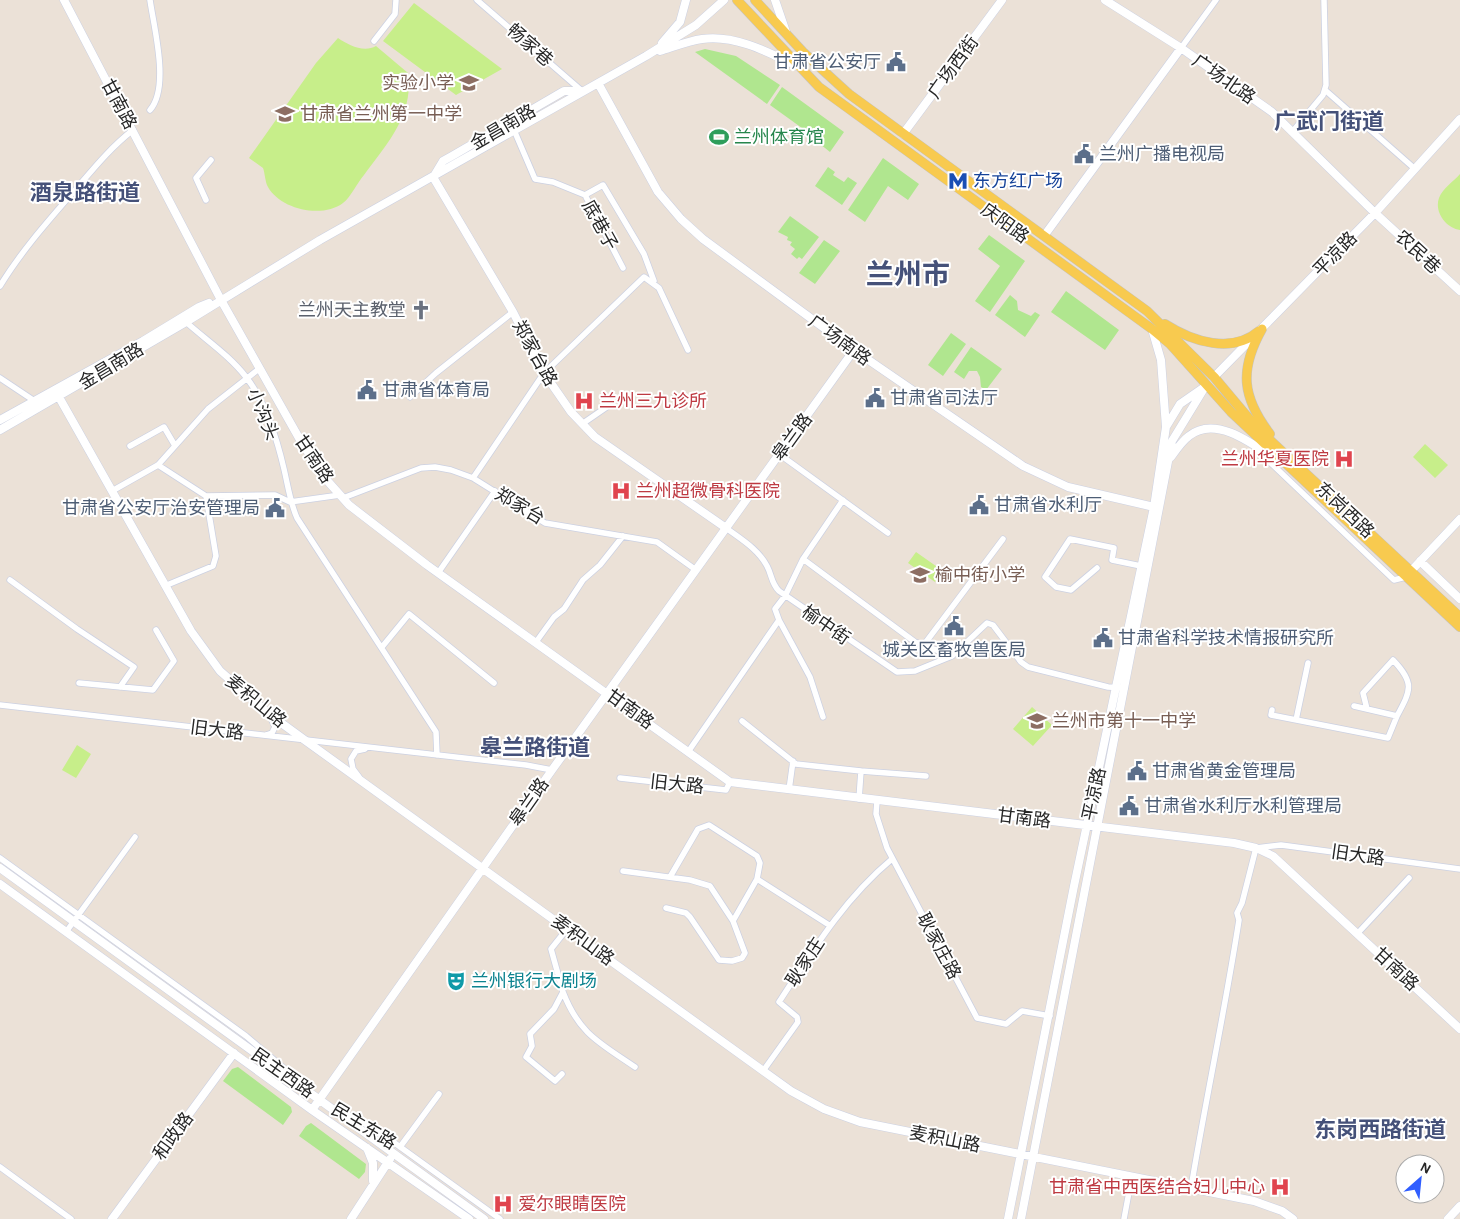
<svg xmlns="http://www.w3.org/2000/svg" width="1460" height="1219" viewBox="0 0 1460 1219" font-family="'Alegreya Sans','Noto Sans SC',sans-serif">
	<rect width="100%" height="100%" fill="#ebe1d7"/>
	<path fill="#b0e68f" d="M705 49 736 56 780 85 767 104 695 52Z
		M782 87 844 132 830 152 820 144V141L770 105Z
		M883 158 919 184 908 200 888 186 865 222 848 210Z
		M828 167 835 172 833 175 844 182 848 177 857 183 842 205 815 186Z
		M790 216 819 237 802 259 799 257 797 259 791 254 795 249 790 245 792 242 787 240 788 237 778 232Z
		M989 235 1025 261 990 312 975 301 1000 266 978 249Z
		M824 240 840 251 815 284 799 273Z
		M1066 291 1119 330 1105 350 1051 312Z
		M1010 295 1017 301 1018 310 1031 316 1035 312 1040 315 1025 337 995 315Z
		M951 333 966 344 943 376 928 365Z
		M971 347 1002 369 986 390 981 387 980 377 977 371H969L964 379 954 372Z
		M238 1067 291 1107 292 1112 283 1125 223 1081 232 1069Z
		M311 1123 366 1164 365 1172 359 1179 299 1136 306 1126Z"/>
	<path fill="#c7ee8a" d="M414 3 502 69 456 95 383 41Z
		M338 38C348 45 364 53 376 46L408 73C414 115 387 144 364 175 357 183 351 197 343 203 322 219 280 209 268 187 265 182 265 173 263 168L249 158 316 63Z
		M1460 174V230C1446 228 1434 212 1439 198 1442 189 1454 181 1460 174Z
		M1425 444 1448 465 1435 478 1413 457Z
		M916 552 943 571 935 582 908 563Z
		M1032 707 1052 725 1033 746 1013 729Z
		M77 745 91 754 76 778 62 770Z"/>
	<g fill="none" stroke-linecap="round" stroke-linejoin="round">
		<defs>
			<path id="street" d="M477 0 582 91
				M374 41 395 14 396 0
				M1181 48 1216 0
				M1325 90 1415 169
				M150 110C170 87 154 28 150 0
				M514 130 535 179 553 182 585 195 623 268
				M1293 131 1323 95 1326 85 1324 0
				M585 195 603 185 644 254 654 281
				M206 200 196 178 211 160
				M0 286C22 250 49 220 76 189 94 168 111 147 133 130
				M186 322C206 340 230 356 246 377 266 402 277 439 284 469 288 486 290 502 297 518L436 732 437 755
				M0 378 33 400
				M410 397 436 373 513 312
				M582 424 611 404
				M130 446 164 427 174 444
				M1256 449 1394 580 1406 577
				M779 454 888 533
				M158 465 206 496 275 495 290 502 340 495
				M473 478 544 373 644 277 659 288 688 350
				M112 491 158 465 208 409 260 368
				M343 498 421 468 435 467 451 470 473 478 545 523 657 542 696 570
				M726 528C741 539 758 549 767 566 772 575 771 583 779 591L897 672 915 671 952 656
				M803 559 915 642 952 656 987 623 993 625 1021 662 1028 667 1108 687 1125 688
				M1097 568 1071 590 1056 587 1045 577 1070 539 1114 548 1112 560 1141 566
				M438 573 495 491
				M10 580 77 629 134 667 120 687
				M167 585 213 566 216 556 206 496
				M779 620 810 677 823 717
				M536 642 554 617 564 609 583 580 600 565 623 536
				M923 646 1003 539
				M382 647 409 614 494 683
				M79 683 153 690 174 661 156 630
				M0 705 526 765 552 770
				M1367 709 1363 693 1393 660C1415 683 1411 690 1397 716
				M1272 710 1271 715 1388 738 1397 716 1354 706
				M1296 720 1308 663
				M742 721 796 764 861 771 859 799
				M266 735 272 733 275 727 271 718
				M688 752 779 620 775 609 785 596 803 559 843 500
				M861 771 926 776
				M359 777 353 769 351 759 356 751 365 749
				M620 778 726 790 730 782
				M789 790 793 761
				M877 801 876 814 887 848 977 1018 1006 1024 1022 1011 1050 1016
				M0 858 246 1036 293 1076
				M623 871 690 880 710 886 733 921
				M670 877 698 829 709 825 757 856 760 863 757 879
				M666 908 686 913 690 917 719 960 732 961 742 958 745 953 733 921 757 879 829 925
				M66 932 135 837
				M1357 934 1409 878
				M563 992C579 1034 600 1043 635 1067
				M763 1071 798 1022 797 1017 779 1002C813 950 844 899 892 859
				M562 1074 555 1081 526 1057 532 1046 530 1034 554 1009 563 992 551 949 567 929
				M336 1108 378 1131 500 1219
				M400 1147 439 1094
				M0 1167 71 1219
				M1191 1188C1206 1098 1225 1010 1239 920L1237 913 1242 903 1256 848 1281 845 1460 869
				M1124 1219 1132 1176"/>
			<path id="secondary" d="M64 0 221 300 299 438 324 477 349 505 427 565 730 782 1234 843 1256 848 1273 856 1460 1029
				M775 0 786 32
				M1105 0 1181 48 1272 112 1375 213 1460 291
				M662 43 680 22 686 0
				M660 51C673 47 688 41 702 39 735 34 770 53 799 67
				M598 83 658 192 681 219 703 239 854 350 1023 466 1068 487 1154 507
				M903 134 1002 0
				M434 176 443 161 452 156 564 91H581
				M433 177 513 312 544 373 571 412 595 437 726 528
				M1044 236 1181 48
				M1152 329 1161 360 1166 427
				M1214 377 1375 213 1460 119
				M55 390 191 631 220 671 269 714 306 741 791 1091 824 1109 860 1122 1254 1201 1282 1211 1293 1219
				M0 420 143 341 199 307 209 303
				M0 430 186 322 320 240 646 56 696 25 724 0
				M1171 457C1176 450 1182 441 1189 436 1217 413 1258 448 1281 463
				M1420 561 1460 599
				M1411 571 1460 519
				M0 868 484 1219
				M0 884 312 1110 469 1219
				M312 1110 552 770 854 350
				M367 1148 373 1163V1181
				M112 1219 234 1053
				M351 1219 390 1159
				M1008 1219 1074 886 1154 507 1166 427 1180 404 1206 386
				M1021 1219 1172 441 1205 387
				M1448 1219 1460 1206"/>
			<path id="primary" d="M737 0 819 87 1152 329 1170 344 1231 412 1460 627
				M755 0 803 52 849 94 1147 311 1214 377 1256 427 1460 617
				M1165 324C1193 342 1232 354 1259 331
				M1262 329C1239 370 1242 397 1270 434"/>
		</defs>
		<use href="#street" stroke="#ccd1e2" stroke-width="7"/>
		<use href="#secondary" stroke="#ccd1e2" stroke-width="9"/>
		<use href="#primary" stroke="#c3c3c3" stroke-width="10"/>
		<use href="#street" stroke="#fff" stroke-width="5.5"/>
		<use href="#secondary" stroke="#fff" stroke-width="8"/>
		<use href="#primary" stroke="#f8ca4f" stroke-width="9"/>
	</g>
	<defs>
		<symbol id="civic-bare" viewBox="-9 -9 18 18"><path d="M-.6-6.5H3V-4.5H.6V-3L4-1V1h2V6H-6V1h2V-1L-.6-3ZM-1.2 2.5V6h2.4V2.5Z" fill="#5c6f8a" stroke="#fff" stroke-width="2.5" paint-order="stroke"/></symbol>
		<symbol id="school-bare" viewBox="-9 -9 18 18"><path d="M0-5L7-2L0 1L-7-2ZM-4 1L0 2.5L4 1V4Q0 6-4 4Z" fill="#8d6e63" stroke="#fff" stroke-width="2.5" paint-order="stroke"/></symbol>
		<symbol id="stadium-bare" viewBox="-9 -9 18 18"><path d="M0-5a6.5 5 0 1 0 0 10a6.5 5 0 1 0 0-10ZM-3.5-1.8h7v3.6h-7Z" fill="#2e9e5b" stroke="#fff" stroke-width="2.5" paint-order="stroke"/></symbol>
		<symbol id="metro-bare" viewBox="-9 -9 18 18"><path d="M-5.5 5V-5H-3L0 0L3-5H5.5V5H3V-.5L0 4L-3-.5V5Z" fill="#1a4fb4" stroke="#fff" stroke-width="2.5" paint-order="stroke"/></symbol>
		<symbol id="church-bare" viewBox="-9 -9 18 18"><path d="M-1.2-6h2.4v3.5h3.3v2.4h-3.3V6h-2.4V-.1h-3.3v-2.4h3.3Z" fill="#6b7280" stroke="#fff" stroke-width="2.5" paint-order="stroke"/></symbol>
		<symbol id="hospital-bare" viewBox="-9 -9 18 18"><path d="M-5-5h3v3.5h4V-5h3V5h-3V1.5h-4V5h-3Z" fill="#e0444e" stroke="#fff" stroke-width="2.5" paint-order="stroke"/></symbol>
		<symbol id="theatre-bare" viewBox="-9 -9 18 18"><path d="M-5-5.5Q0-4 5-5.5V0Q5 5 0 6Q-5 5-5 0ZM-3.3-2.5H-1v1.5H-3.3ZM1-2.5H3.3v1.5H1ZM-2.8 1Q0 5.5 2.8 1Z" fill="#0f9aa8" stroke="#fff" stroke-width="2.5" paint-order="stroke"/></symbol>
	</defs>
	<g fill-rule="evenodd">
		<use href="#civic-bare" x="882" y="48" width="28" height="28"/>
		<use href="#school-bare" x="455" y="69" width="28" height="28"/>
		<use href="#school-bare" x="271" y="100" width="28" height="28"/>
		<use href="#stadium-bare" x="705" y="123" width="28" height="28"/>
		<use href="#civic-bare" x="1070" y="140" width="28" height="28"/>
		<use href="#metro-bare" x="944" y="167" width="28" height="28"/>
		<use href="#church-bare" x="407" y="296" width="28" height="28"/>
		<use href="#civic-bare" x="353" y="376" width="28" height="28"/>
		<use href="#civic-bare" x="861" y="384" width="28" height="28"/>
		<use href="#hospital-bare" x="570" y="387" width="28" height="28"/>
		<use href="#hospital-bare" x="1330" y="445" width="28" height="28"/>
		<use href="#hospital-bare" x="607" y="477" width="28" height="28"/>
		<use href="#civic-bare" x="965" y="491" width="28" height="28"/>
		<use href="#civic-bare" x="261" y="494" width="28" height="28"/>
		<use href="#school-bare" x="906" y="561" width="28" height="28"/>
		<use href="#civic-bare" x="940" y="612" width="28" height="28"/>
		<use href="#civic-bare" x="1089" y="624" width="28" height="28"/>
		<use href="#school-bare" x="1023" y="707" width="28" height="28"/>
		<use href="#civic-bare" x="1123" y="757" width="28" height="28"/>
		<use href="#civic-bare" x="1115" y="792" width="28" height="28"/>
		<use href="#theatre-bare" x="442" y="967" width="28" height="28"/>
		<use href="#hospital-bare" x="1266" y="1173" width="28" height="28"/>
		<use href="#hospital-bare" x="489" y="1190" width="28" height="28"/>
	</g>
	<g text-anchor="middle" stroke-width="4" stroke-linejoin="round" paint-order="stroke">
		<g font-size="18" fill="#272727" stroke="#fff">
			<text transform="translate(530 45) rotate(41)" y="6">畅家巷</text>
			<text transform="translate(953 67) rotate(-54)" y="6">广场西街</text>
			<text transform="translate(1224 79) rotate(35)" y="6">广场北路</text>
			<text transform="translate(119 104) rotate(62)" y="6">甘南路</text>
			<text transform="translate(503 127) rotate(-30)" y="6">金昌南路</text>
			<text transform="translate(1005 223) rotate(36)" y="6">庆阳路</text>
			<text transform="translate(600 225) rotate(61)" y="6">底巷子</text>
			<text transform="translate(1418 252) rotate(43)" y="6">农民巷</text>
			<text transform="translate(1335 254) rotate(-46)" y="6">平凉路</text>
			<text transform="translate(840 340) rotate(36)" y="6">广场南路</text>
			<text transform="translate(535 353) rotate(61)" y="6">郑家台路</text>
			<text transform="translate(111 366) rotate(-31)" y="6">金昌南路</text>
			<text transform="translate(263 414) rotate(67)" y="6">小沟头</text>
			<text transform="translate(792 437) rotate(-54)" y="6">皋兰路</text>
			<text transform="translate(314 459) rotate(56)" y="6">甘南路</text>
			<text transform="translate(520 506) rotate(31)" y="6">郑家台</text>
			<text transform="translate(1345 510) rotate(43)" y="6">东岗西路</text>
			<text transform="translate(826 625) rotate(35)" y="6">榆中街</text>
			<text transform="translate(256 701) rotate(39)" y="6">麦积山路</text>
			<text transform="translate(630 709) rotate(36)" y="6">甘南路</text>
			<text transform="translate(217 730) rotate(7)" y="6">旧大路</text>
			<text transform="translate(677 784) rotate(6)" y="6">旧大路</text>
			<text transform="translate(1094 794) rotate(-78)" y="6">平凉路</text>
			<text transform="translate(529 802) rotate(-55)" y="6">皋兰路</text>
			<text transform="translate(1024 818) rotate(7)" y="6">甘南路</text>
			<text transform="translate(1358 855) rotate(8)" y="6">旧大路</text>
			<text transform="translate(583 940) rotate(36)" y="6">麦积山路</text>
			<text transform="translate(939 946) rotate(62)" y="6">耿家庄路</text>
			<text transform="translate(805 962) rotate(-57)" y="6">耿家庄</text>
			<text transform="translate(1396 969) rotate(43)" y="6">甘南路</text>
			<text transform="translate(283 1073) rotate(35)" y="6">民主西路</text>
			<text transform="translate(364 1126) rotate(31)" y="6">民主东路</text>
			<text transform="translate(173 1136) rotate(-54)" y="6">和政路</text>
			<text transform="translate(945 1139) rotate(11)" y="6">麦积山路</text>
		</g>
		<g font-size="18" fill="#4e5e75" stroke="#fff" text-anchor="start">
			<text x="881" y="68" text-anchor="end">甘肃省公安厅</text>
			<text x="1099" y="160">兰州广播电视局</text>
			<text x="382" y="396">甘肃省体育局</text>
			<text x="890" y="404">甘肃省司法厅</text>
			<text x="994" y="511">甘肃省水利厅</text>
			<text x="260" y="514" text-anchor="end">甘肃省公安厅治安管理局</text>
			<text x="1118" y="644">甘肃省科学技术情报研究所</text>
			<text x="954" y="656" text-anchor="middle">城关区畜牧兽医局</text>
			<text x="1152" y="777">甘肃省黄金管理局</text>
			<text x="1144" y="812">甘肃省水利厅水利管理局</text>
		</g>
		<g font-size="18" fill="#785e54" stroke="#fff" text-anchor="start">
			<text x="454" y="89" text-anchor="end">实验小学</text>
			<text x="300" y="120">甘肃省兰州第一中学</text>
			<text x="935" y="581">榆中街小学</text>
			<text x="1052" y="727">兰州市第十一中学</text>
		</g>
		<g font-size="18" fill="#27864d" stroke="#fff" text-anchor="start">
			<text x="734" y="143">兰州体育馆</text>
		</g>
		<g font-size="18" fill="#164399" stroke="#fff" text-anchor="start">
			<text x="973" y="187">东方红广场</text>
		</g>
		<g font-size="18" fill="#5b616d" stroke="#fff" text-anchor="end">
			<text x="406" y="316">兰州天主教堂</text>
		</g>
		<g font-size="18" fill="#be3a42" stroke="#fff" text-anchor="start">
			<text x="599" y="407">兰州三九诊所</text>
			<text x="1329" y="465" text-anchor="end">兰州华夏医院</text>
			<text x="636" y="497">兰州超微骨科医院</text>
			<text x="1265" y="1193" text-anchor="end">甘肃省中西医结合妇儿中心</text>
			<text x="518" y="1210">爱尔眼睛医院</text>
		</g>
		<g font-size="18" fill="#0d838f" stroke="#fff" text-anchor="start">
			<text x="471" y="987">兰州银行大剧场</text>
		</g>
		<g font-size="22" font-weight="bold" fill="#455179" stroke="#fff">
			<text x="1329" y="129">广武门街道</text>
			<text x="85" y="200">酒泉路街道</text>
			<text x="535" y="755">皋兰路街道</text>
			<text x="1380" y="1137">东岗西路街道</text>
		</g>
		<g font-size="28" font-weight="bold" fill="#455179" stroke="#fff">
			<text x="908" y="284">兰州市</text>
		</g>
	</g>
	<g transform="translate(1420 1179) rotate(27)"><circle r="24" fill="#ffffff" stroke="#a9a9a9"/>
	<path d="M0-4L9 19L0 12L-9 19Z" fill="#305eff"/>
	<text y="-8" font-size="14" font-weight="bold" text-anchor="middle" fill="#272727">N</text>
	</g>
</svg>
